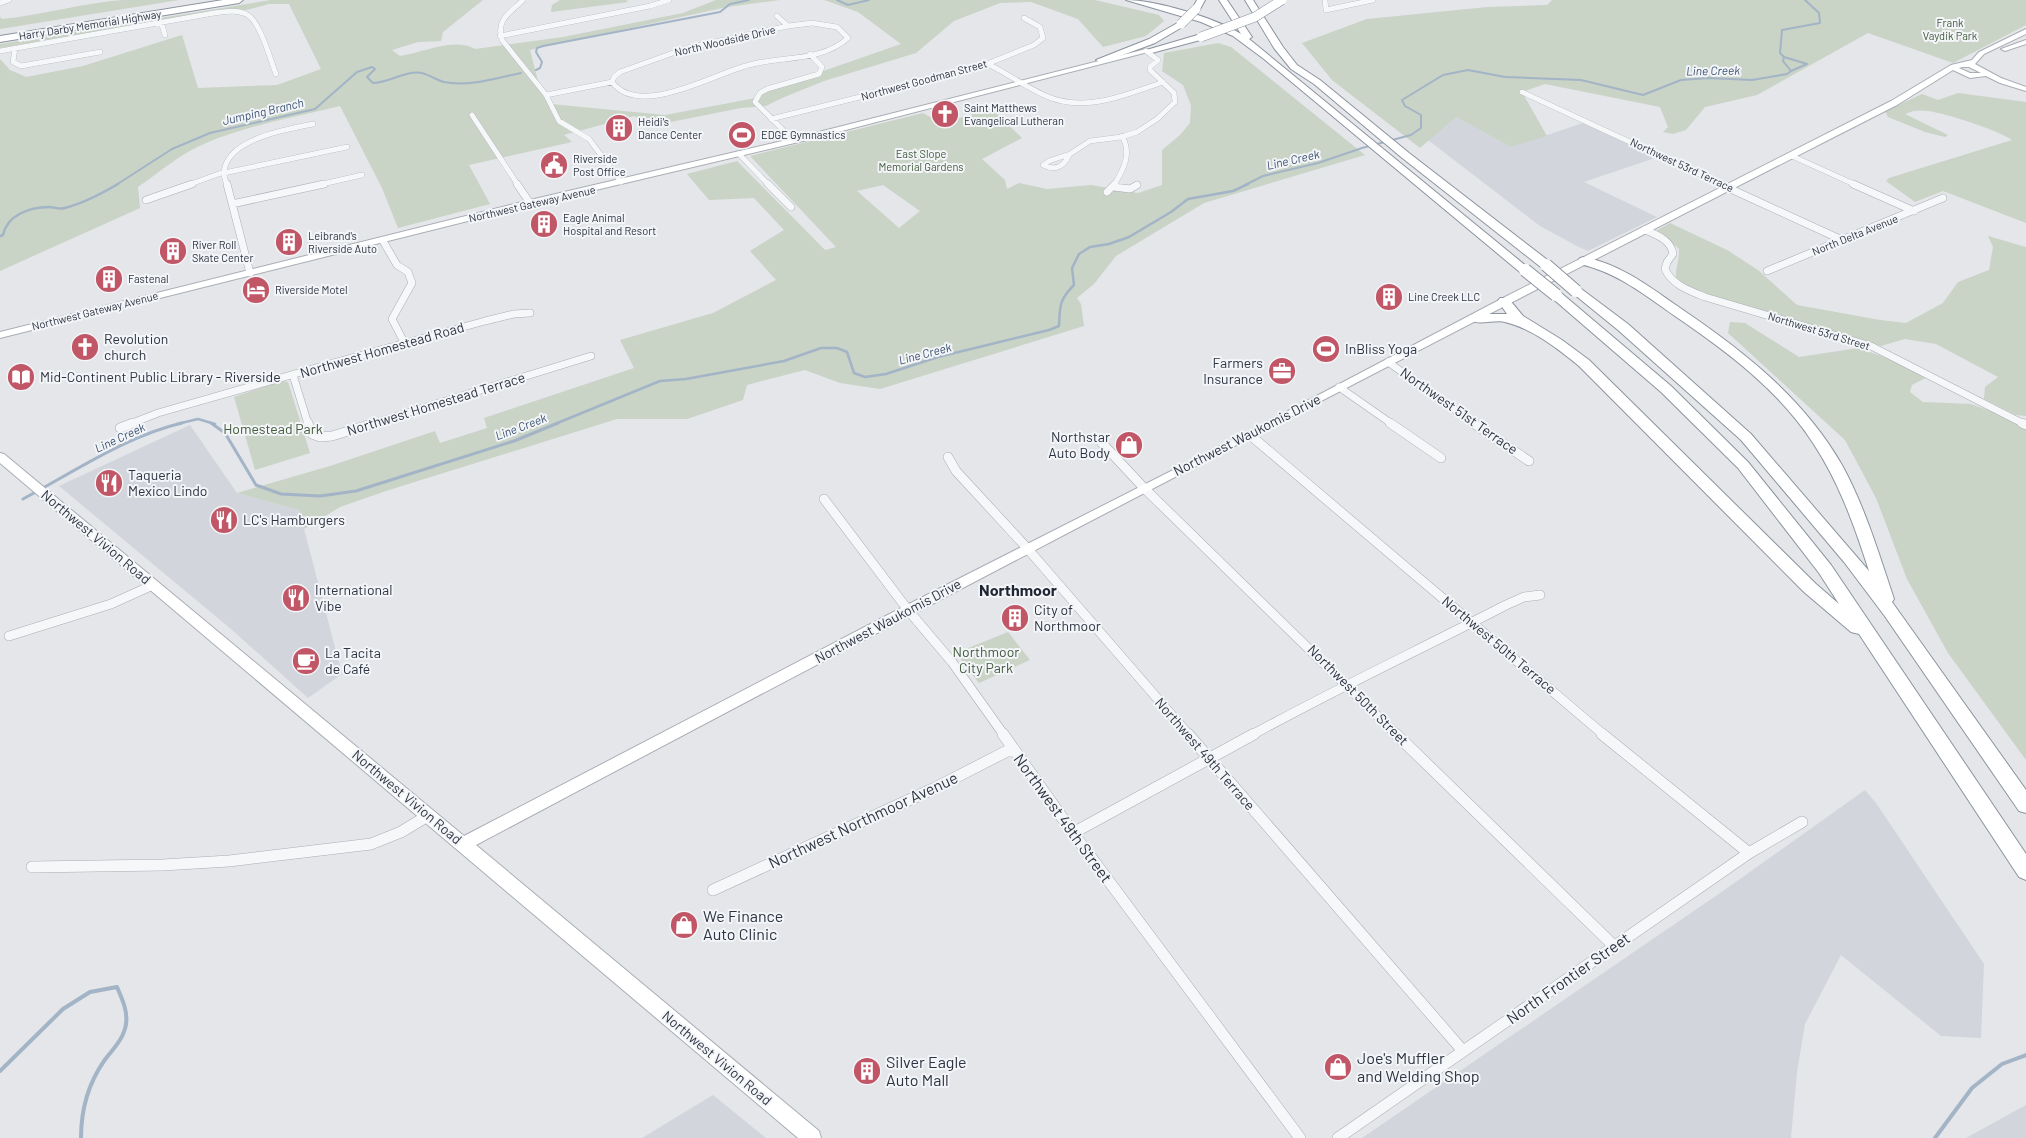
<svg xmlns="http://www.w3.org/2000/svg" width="2026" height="1138" viewBox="0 0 2026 1138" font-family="Barlow,sans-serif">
	<rect width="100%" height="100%" fill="#e4e6ea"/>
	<path fill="#d2d5dc" d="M1456 117 1511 147 1583 123 1658 157 1584 182 1657 217 1588 251 1577 246 1540 226 1428 140Z
		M190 425 237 493 299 510 342 674 308 698 231 629 59 486Z
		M1865 790 1876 803 1984 964 1981 1038 1941 1036 1841 955 1805 1024 1797 1072 1791 1138H1362L1723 891Z
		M713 1095 766 1138H642Z
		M2026 1105V1138H1966Z"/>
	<path fill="#c9d3c6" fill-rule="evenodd" d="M123 0H179L0 29V17L2 19C43 15 82 3 123 0Z
		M271 0H483L443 32 441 41 418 42 392 50 400 56C423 53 453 37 475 49L563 37 683 13 716 0H780L727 7 530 50 539 85 551 104 665 115 756 98 760 93 901 44 858 12 824 0H1095L1159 15 1164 21 1146 36 1103 47 1078 19 1031 2 1000 3 954 21 916 53 824 81 782 98 766 106 741 108 671 122C653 119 653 126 634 116L564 135 572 142 469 165 490 204 398 228 382 188 340 106C296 117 248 125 206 143 181 153 160 172 138 187L140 208 0 271V59L10 70 26 77 83 66 182 35 198 88 277 85 321 69 289 4H269L246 10H225L0 48V44Z
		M560 0H626L628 2 551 12 552 5Z
		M1552 0H2026V25L1953 63 1868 33 1757 95 1705 107 1686 130 1673 134 1663 132 1668 127 1660 107 1545 84 1522 92 1547 136 1511 147 1456 117 1420 148 1332 80 1302 43 1367 19 1487 7 1547 5Z
		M1218 43 1231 47 1365 155 1204 203 1116 256 1094 284 1077 298 1081 304 1084 326 880 389 840 383 805 370 747 385 743 400 687 419H617L389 490 340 507 304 529 299 510 237 493 330 466 435 431 440 443 487 428 484 418 634 368 620 340 713 313 776 280 750 251 784 230 754 198 709 200 687 174 737 161 825 250 836 247 750 156 923 113 941 123 992 109 1022 138 982 159 1005 180 1007 189 1019 183 1047 189 1091 185 1138 193 1162 185V150L1180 135 1190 123 1191 105 1183 85 1162 71 1164 53ZM883 185 920 211 899 228 857 191Z
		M1958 93 2026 102V223L1943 191 1915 202 1886 181 1889 178 2012 140C1998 130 1945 113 1928 111 1919 110 1913 110 1905 114L1948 135 1945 137 1925 132 1888 117 1885 111 1922 94 1938 100Z
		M1670 223 1727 250 1758 270 1797 305 1880 320 1906 323 1943 303 1958 282 1989 270 1993 247 1988 236 2026 247V416L2016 415 1984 399 1985 387 1998 377 1936 344 1905 339 1881 346 1703 294 1676 279C1675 268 1680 260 1679 249L1667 238 1656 231Z
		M1730 322 1745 323 1799 357 1858 348 1908 365 1929 376 1912 385 1910 392 1923 402 1971 404 1996 413 2026 428V760L1948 653 1907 579 1876 498 1845 440 1728 333Z
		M281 381 288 382 310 453 255 470 234 397Z
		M1008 632 1030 660 979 683 956 653Z"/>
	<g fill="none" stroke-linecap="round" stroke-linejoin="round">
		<path stroke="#a3b4c6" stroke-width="2" d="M837 0 848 5 869 0
			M1784 57 1807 64 1791 71
			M536 70 540 68 542 62 536 52 537 48 543 46 720 12 730 4 749 0
			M116 185 172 149 210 133 315 109 357 72 372 67 375 69 367 77 373 83C389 83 406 70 422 73 430 75 436 80 444 82 469 87 496 78 521 73
			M1245 185 1263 176 1318 163 1362 148 1411 135 1421 128V115L1405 106 1402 100 1443 75 1468 70 1505 77 1581 80 1643 95 1681 80 1708 78 1752 80 1787 74 1791 71 1783 61 1784 57 1780 53 1782 30 1820 23 1819 13 1805 0"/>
		<path stroke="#a3b4c6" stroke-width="2.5" d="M0 236 3 235C7 215 30 207 49 207 55 207 59 210 65 208 84 203 101 194 118 184
			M177 424 198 419 215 424
			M555 424 660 381 686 379 784 361 821 348H837L847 352 854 373 865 377 886 374 938 357 1049 330 1059 326C1060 306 1059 300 1074 285L1072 268 1079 254 1090 247 1109 244 1129 237 1171 212 1188 199 1233 191 1248 184"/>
		<path stroke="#a3b4c6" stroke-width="3" d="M211 423 225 433 256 485 281 494 320 496 356 491 514 441 558 423
			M23 499C74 472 126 436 182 423"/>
		<path stroke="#a3b4c6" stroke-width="4" d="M0 1071 63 1009 90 992 117 987C122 999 128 1011 126 1024 124 1039 112 1050 104 1061 88 1084 81 1110 81 1138
			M1935 1138 1972 1088 2002 1064 2026 1055"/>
		<defs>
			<path id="minor-far3" d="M523 0C509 14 496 19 502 40L546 95 559 121 589 139 621 182
				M1325 0 1326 10 1373 0
				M0 3 9 0
				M777 16 788 26
				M161 22 165 35
				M812 23 837 27 848 38C822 62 781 56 749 65 715 73 640 119 612 82L614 77 620 72 687 48 788 26Z
				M500 36 650 6 669 0
				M15 48 13 62 21 66 100 52
				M0 51 214 13C224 12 236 9 246 14 260 20 270 59 276 74
				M988 64C1008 74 1026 87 1046 96 1084 113 1126 95 1163 82
				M1522 92 1723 185
				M546 95 612 82
				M472 115 518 185
				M771 119 977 68 1034 45 1043 38 1040 27 1024 18
				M793 140 755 102 760 93 767 89 819 74 822 67 810 54
				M739 154 769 185
				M1069 155C1064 167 1055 171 1043 165L1049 161 1070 154 1090 141 1121 137 1137 132 1157 119 1175 102 1174 93 1150 70V67L1158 60 1146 51
				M1792 156 1856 185
				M224 173 347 147
				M188 185 224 172
				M227 185C226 182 224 177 224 174 224 139 288 129 313 124
				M318 185 362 175
				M1114 185C1124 169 1132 153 1122 136"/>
			<path id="minor-far2" d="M227 184 250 273
				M517 184 530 203
				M768 184 791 207
				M1720 184 1842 240
				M1853 184 1914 211
				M1114 187 1130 189 1137 185
				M1107 192 1115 184
				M146 200 192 184
				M232 204 324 184
				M1645 230C1657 235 1671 240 1673 254L1667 262 1665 269C1672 285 1690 291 1705 297L1871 346 2024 424
				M383 241 397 265 408 272 412 283 392 319 405 344
				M1767 271 1943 198
				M1388 362 1475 424
				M293 375 308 424
				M1339 387 1392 424
				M130 424 158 413 326 365 485 321 514 314 530 313
				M371 424 591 356"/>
			<path id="minor-far1" d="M308 423 312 434 320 437 332 436 375 423
				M1390 423 1441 458
				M1473 423 1529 461
				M2022 423 2026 425
				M120 428 133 423
				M1250 435 1604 735
				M1102 443 1144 488 1397 735
				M948 457 956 471 1027 548 1189 735
				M824 499 908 610 952 662 1004 735
				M9 636 111 604 153 585
				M1252 735C1336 689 1421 649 1506 605L1524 597 1540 595"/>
			<path id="minor" d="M1003 734 1073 833 1300 1138
				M1188 734 1463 1051
				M1396 734 1614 946
				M1602 734 1749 853
				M1073 833 1254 734
				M32 867 163 865 229 861 371 844 401 832 429 815
				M713 890 935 788 1013 748
				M1338 1138 1749 853 1802 822"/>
			<path id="secondary" d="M2026 29V34L1984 54 1975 64 2001 78 2026 87V91L2000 83 1986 76 1970 78 1953 70 1897 105C1421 347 947 595 476 845L819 1131 821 1138H798L0 463V453L4 454 464 836 903 607 1246 433 1501 299 1891 101 1951 65 1972 60 1979 52ZM1962 67H1969L1981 73H1970L1959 68Z
				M2026 40V44L2005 51 2001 49Z
				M1146 49 1148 50V52L803 141 532 205 0 338V332L530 200 799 137Z"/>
			<path id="motorway" d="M223 0H243L239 3 0 42V36Z
				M1126 0C1155 0 1216 18 1241 34L1219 0H1227L1252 37 1249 39 1531 270 1525 274 1521 273 1264 59 1233 36 1201 22Z
				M1197 0H1205L1199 11 1196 12 1192 9Z
				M1245 0H1253L1283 47 1297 65 1320 80 1409 153 1550 262 1552 265 1550 268H1542L1401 157 1314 84 1291 69 1274 48Z
				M1181 21 1184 22V26L1155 43 1104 62 1101 63 1096 60 1149 39Z
				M1201 34 1205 37 1204 39 1148 54 1143 51Z
				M1584 257C1623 265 1651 288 1683 310 1745 352 1804 399 1842 465 1865 507 1879 554 1894 599L1892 602 2026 790V813L2019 811 1884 615 1844 562 1741 440 1618 330 1570 291 1576 287 1580 288 1628 324 1751 434 1869 571C1855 527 1839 482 1813 443 1779 390 1726 351 1675 316 1643 294 1618 273 1580 264L1578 261 1580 258Z
				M1556 291 1560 292 1671 386 1748 462 1831 565 2026 854V880L2019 877 1859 634 1851 632 1804 592 1579 366C1557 348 1533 329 1505 322 1495 319 1475 327 1468 318L1474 314H1507L1498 301 1500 298H1508L1523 316 1562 340 1589 360 1816 584 1839 604 1819 573 1738 468 1661 392 1552 298 1550 295Z"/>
		</defs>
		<use href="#minor-far3" stroke="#a9adb4" stroke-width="5.5"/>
		<use href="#minor-far2" stroke="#a9adb4" stroke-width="8"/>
		<use href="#minor-far1" stroke="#a9adb4" stroke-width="10"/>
		<use href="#minor" stroke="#a9adb4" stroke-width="12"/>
		<use href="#secondary" stroke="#a9adb4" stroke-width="2"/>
		<use href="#motorway" stroke="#8c949f" stroke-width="2"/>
		<use href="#minor-far3" stroke="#f6f7f9" stroke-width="5"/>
		<use href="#minor-far2" stroke="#f6f7f9" stroke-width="7"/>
		<use href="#minor-far1" stroke="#f6f7f9" stroke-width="9"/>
		<use href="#minor" stroke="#f6f7f9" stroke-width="11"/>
		<use href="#secondary" fill="#fff" fill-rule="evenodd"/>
		<use href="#motorway" fill="#fff" fill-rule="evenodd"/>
		<defs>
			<path id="motorway-bridge-far1" d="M1181 24 1196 9
				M1201 37 1255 17 1282 0"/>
			<path id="motorway-bridge" d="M1546 265 1576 291
				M1525 270 1556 295"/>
		</defs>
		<use href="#motorway-bridge-far1" stroke="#8c949f" stroke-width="10" stroke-linecap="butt"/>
		<use href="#motorway-bridge" stroke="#8c949f" stroke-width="14" stroke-linecap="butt"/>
		<use href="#motorway-bridge-far1" stroke="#fff" stroke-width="9"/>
		<use href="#motorway-bridge" stroke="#fff" stroke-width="12"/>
	</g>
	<defs>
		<symbol id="church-disc" viewBox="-11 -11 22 22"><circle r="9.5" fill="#c15667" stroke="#f3f5f8"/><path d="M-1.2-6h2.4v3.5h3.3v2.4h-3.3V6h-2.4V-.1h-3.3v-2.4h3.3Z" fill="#fff"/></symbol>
		<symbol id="building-disc" viewBox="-11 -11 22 22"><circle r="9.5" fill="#c15667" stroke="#f3f5f8"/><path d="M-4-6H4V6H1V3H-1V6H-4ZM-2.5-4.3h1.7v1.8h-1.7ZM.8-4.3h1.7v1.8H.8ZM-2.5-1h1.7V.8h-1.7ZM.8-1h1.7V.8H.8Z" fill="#fff"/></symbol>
		<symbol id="stadium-disc" viewBox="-11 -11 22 22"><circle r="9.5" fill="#c15667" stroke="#f3f5f8"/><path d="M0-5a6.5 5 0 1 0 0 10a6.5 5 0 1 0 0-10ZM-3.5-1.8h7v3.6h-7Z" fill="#fff"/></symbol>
		<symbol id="civic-disc" viewBox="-11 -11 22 22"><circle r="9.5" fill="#c15667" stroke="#f3f5f8"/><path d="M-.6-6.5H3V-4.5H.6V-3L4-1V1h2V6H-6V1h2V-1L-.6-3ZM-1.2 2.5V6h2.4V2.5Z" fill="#fff"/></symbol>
		<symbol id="hotel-disc" viewBox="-11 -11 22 22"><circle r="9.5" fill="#c15667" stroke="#f3f5f8"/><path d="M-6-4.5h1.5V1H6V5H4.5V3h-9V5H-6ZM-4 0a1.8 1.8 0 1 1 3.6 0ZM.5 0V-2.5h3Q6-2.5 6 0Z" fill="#fff"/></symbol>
		<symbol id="office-disc" viewBox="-11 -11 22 22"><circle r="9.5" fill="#c15667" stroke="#f3f5f8"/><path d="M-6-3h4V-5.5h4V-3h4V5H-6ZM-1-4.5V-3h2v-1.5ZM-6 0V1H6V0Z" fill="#fff"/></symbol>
		<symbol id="library-disc" viewBox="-11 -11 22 22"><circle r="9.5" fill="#c15667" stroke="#f3f5f8"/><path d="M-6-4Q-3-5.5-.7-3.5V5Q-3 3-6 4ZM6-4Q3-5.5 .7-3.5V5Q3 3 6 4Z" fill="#fff"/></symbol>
		<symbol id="shop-disc" viewBox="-11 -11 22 22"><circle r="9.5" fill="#c15667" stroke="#f3f5f8"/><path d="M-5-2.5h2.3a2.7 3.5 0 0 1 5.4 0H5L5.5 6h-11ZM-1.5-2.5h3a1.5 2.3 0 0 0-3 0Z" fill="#fff"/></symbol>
		<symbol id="restaurant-disc" viewBox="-11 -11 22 22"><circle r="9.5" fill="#c15667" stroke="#f3f5f8"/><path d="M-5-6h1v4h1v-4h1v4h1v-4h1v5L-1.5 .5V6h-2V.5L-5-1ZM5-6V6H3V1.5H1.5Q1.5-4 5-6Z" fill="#fff"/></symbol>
		<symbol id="cafe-disc" viewBox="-11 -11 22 22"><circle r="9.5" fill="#c15667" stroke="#f3f5f8"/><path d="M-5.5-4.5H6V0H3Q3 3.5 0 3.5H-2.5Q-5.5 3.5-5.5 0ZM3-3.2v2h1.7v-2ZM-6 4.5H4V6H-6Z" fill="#fff"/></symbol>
	</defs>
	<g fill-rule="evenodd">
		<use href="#church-disc" x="929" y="98" width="32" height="32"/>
		<use href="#building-disc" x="603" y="112" width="32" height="32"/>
		<use href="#stadium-disc" x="726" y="119" width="32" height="32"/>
		<use href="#civic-disc" x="538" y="149" width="32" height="32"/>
		<use href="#building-disc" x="528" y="208" width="32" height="32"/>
		<use href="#building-disc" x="273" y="226" width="32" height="32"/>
		<use href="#building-disc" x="157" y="235" width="32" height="32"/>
		<use href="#building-disc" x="93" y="263" width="32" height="32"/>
		<use href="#hotel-disc" x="240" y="274" width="32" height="32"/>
		<use href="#building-disc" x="1373" y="281" width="32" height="32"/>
		<use href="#church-disc" x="69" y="331" width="32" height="32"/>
		<use href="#stadium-disc" x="1310" y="333" width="32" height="32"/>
		<use href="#office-disc" x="1266" y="355" width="32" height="32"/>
		<use href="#library-disc" x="5" y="361" width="32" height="32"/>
		<use href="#shop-disc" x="1113" y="429" width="32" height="32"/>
		<use href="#restaurant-disc" x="93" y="467" width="32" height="32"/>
		<use href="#restaurant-disc" x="208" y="504" width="32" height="32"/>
		<use href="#restaurant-disc" x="280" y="582" width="32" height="32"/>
		<use href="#building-disc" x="999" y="602" width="32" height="32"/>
		<use href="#cafe-disc" x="290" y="645" width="32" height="32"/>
		<use href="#shop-disc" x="668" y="909" width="32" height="32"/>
		<use href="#shop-disc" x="1322" y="1051" width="32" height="32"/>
		<use href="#building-disc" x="851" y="1055" width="32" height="32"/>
	</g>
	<g text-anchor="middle" stroke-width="4" stroke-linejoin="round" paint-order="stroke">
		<g font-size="11" fill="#425b3c" stroke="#f3f5f8">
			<text x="1950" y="27">Frank<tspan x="1950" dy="13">Vaydik Park</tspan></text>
			<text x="921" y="158">East Slope<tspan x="921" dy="13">Memorial Gardens</tspan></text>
		</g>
		<g font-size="11" fill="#2d3441" stroke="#f3f5f8">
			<text transform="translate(90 25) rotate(-9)" y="4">Harry Darby Memorial Highway</text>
			<text transform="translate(725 41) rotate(-13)" y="4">North Woodside Drive</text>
			<text transform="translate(924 80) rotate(-15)" y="4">Northwest Goodman Street</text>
			<text transform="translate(1682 165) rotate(25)" y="4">Northwest 53rd Terrace</text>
			<text transform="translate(532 204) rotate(-13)" y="4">Northwest Gateway Avenue</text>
			<text transform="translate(1855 235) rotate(-22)" y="4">North Delta Avenue</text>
			<text transform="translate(95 311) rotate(-14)" y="4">Northwest Gateway Avenue</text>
			<text transform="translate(1819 331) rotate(17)" y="4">Northwest 53rd Street</text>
		</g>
		<g font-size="11" fill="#2d3441" stroke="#f3f5f8" text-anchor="start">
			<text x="964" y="112">Saint Matthews<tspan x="964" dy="13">Evangelical Lutheran</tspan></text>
			<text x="638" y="126">Heidi's<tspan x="638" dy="13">Dance Center</tspan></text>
			<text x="761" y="139">EDGE Gymnastics</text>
			<text x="573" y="163">Riverside<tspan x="573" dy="13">Post Office</tspan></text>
			<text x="563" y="222">Eagle Animal<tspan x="563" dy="13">Hospital and Resort</tspan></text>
			<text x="308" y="240">Leibrand's<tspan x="308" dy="13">Riverside Auto</tspan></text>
			<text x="192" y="249">River Roll<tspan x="192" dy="13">Skate Center</tspan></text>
			<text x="128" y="283">Fastenal</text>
			<text x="275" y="294">Riverside Motel</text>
			<text x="1408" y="301">Line Creek LLC</text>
		</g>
		<g font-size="12" font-style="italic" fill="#3b5371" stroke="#f3f5f8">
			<text transform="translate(1713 71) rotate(-1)" y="4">Line Creek</text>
			<text transform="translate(263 112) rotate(-13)" y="4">Jumping Branch</text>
			<text transform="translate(1293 160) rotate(-13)" y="4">Line Creek</text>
			<text transform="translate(925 354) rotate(-15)" y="4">Line Creek</text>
			<text transform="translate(521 427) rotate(-21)" y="4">Line Creek</text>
			<text transform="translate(120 438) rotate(-25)" y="4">Line Creek</text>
		</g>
		<g font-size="14" fill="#2d3441" stroke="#f3f5f8" text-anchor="start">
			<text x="104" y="344">Revolution<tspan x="104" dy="16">church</tspan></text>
			<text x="1345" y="354">InBliss Yoga</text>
			<text x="1263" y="368" text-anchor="end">Farmers<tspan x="1263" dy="16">Insurance</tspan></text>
			<text x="40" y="382">Mid-Continent Public Library - Riverside</text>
			<text x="1110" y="442" text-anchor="end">Northstar<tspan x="1110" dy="16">Auto Body</tspan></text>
			<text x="128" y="480">Taqueria<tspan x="128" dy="16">Mexico Lindo</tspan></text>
			<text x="243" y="525">LC's Hamburgers</text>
			<text x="315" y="595">International<tspan x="315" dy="16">Vibe</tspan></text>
			<text x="1034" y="615">City of<tspan x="1034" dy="16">Northmoor</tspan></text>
			<text x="325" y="658">La Tacita<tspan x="325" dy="16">de Café</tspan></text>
		</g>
		<g font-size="14" fill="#2d3441" stroke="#f3f5f8">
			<text transform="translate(382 350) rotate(-16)" y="5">Northwest Homestead Road</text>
			<text transform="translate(436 404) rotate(-17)" y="5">Northwest Homestead Terrace</text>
			<text transform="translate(1459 411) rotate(35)" y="5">Northwest 51st Terrace</text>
			<text transform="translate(1247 435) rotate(-27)" y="5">Northwest Waukomis Drive</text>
			<text transform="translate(96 537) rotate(40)" y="5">Northwest Vivion Road</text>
			<text transform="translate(888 621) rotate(-28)" y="5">Northwest Waukomis Drive</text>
			<text transform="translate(1499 645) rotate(40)" y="5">Northwest 50th Terrace</text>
			<text transform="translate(1358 695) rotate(45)" y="5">Northwest 50th Street</text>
			<text transform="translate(1205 754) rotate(49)" y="5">Northwest 49th Terrace</text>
			<text transform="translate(407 797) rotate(40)" y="5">Northwest Vivion Road</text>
			<text transform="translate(717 1058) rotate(40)" y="5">Northwest Vivion Road</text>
		</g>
		<g font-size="14" fill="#425b3c" stroke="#f3f5f8">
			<text x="273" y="434">Homestead Park</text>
			<text x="986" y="657">Northmoor<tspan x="986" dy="16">City Park</tspan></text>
		</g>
		<g font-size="16" font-weight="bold" fill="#1f2532" stroke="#f3f5f8">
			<text x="1018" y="596">Northmoor</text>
		</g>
		<g font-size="16" fill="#2d3441" stroke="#f3f5f8">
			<text transform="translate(1063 818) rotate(54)" y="6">Northwest 49th Street</text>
			<text transform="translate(863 820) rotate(-25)" y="6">Northwest Northmoor Avenue</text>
			<text transform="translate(1568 978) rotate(-35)" y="6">North Frontier Street</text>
		</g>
		<g font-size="16" fill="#2d3441" stroke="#f3f5f8" text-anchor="start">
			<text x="703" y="922">We Finance<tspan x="703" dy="18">Auto Clinic</tspan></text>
			<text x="1357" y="1064">Joe's Muffler<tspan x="1357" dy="18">and Welding Shop</tspan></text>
			<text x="886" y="1068">Silver Eagle<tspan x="886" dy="18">Auto Mall</tspan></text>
		</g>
	</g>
</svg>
